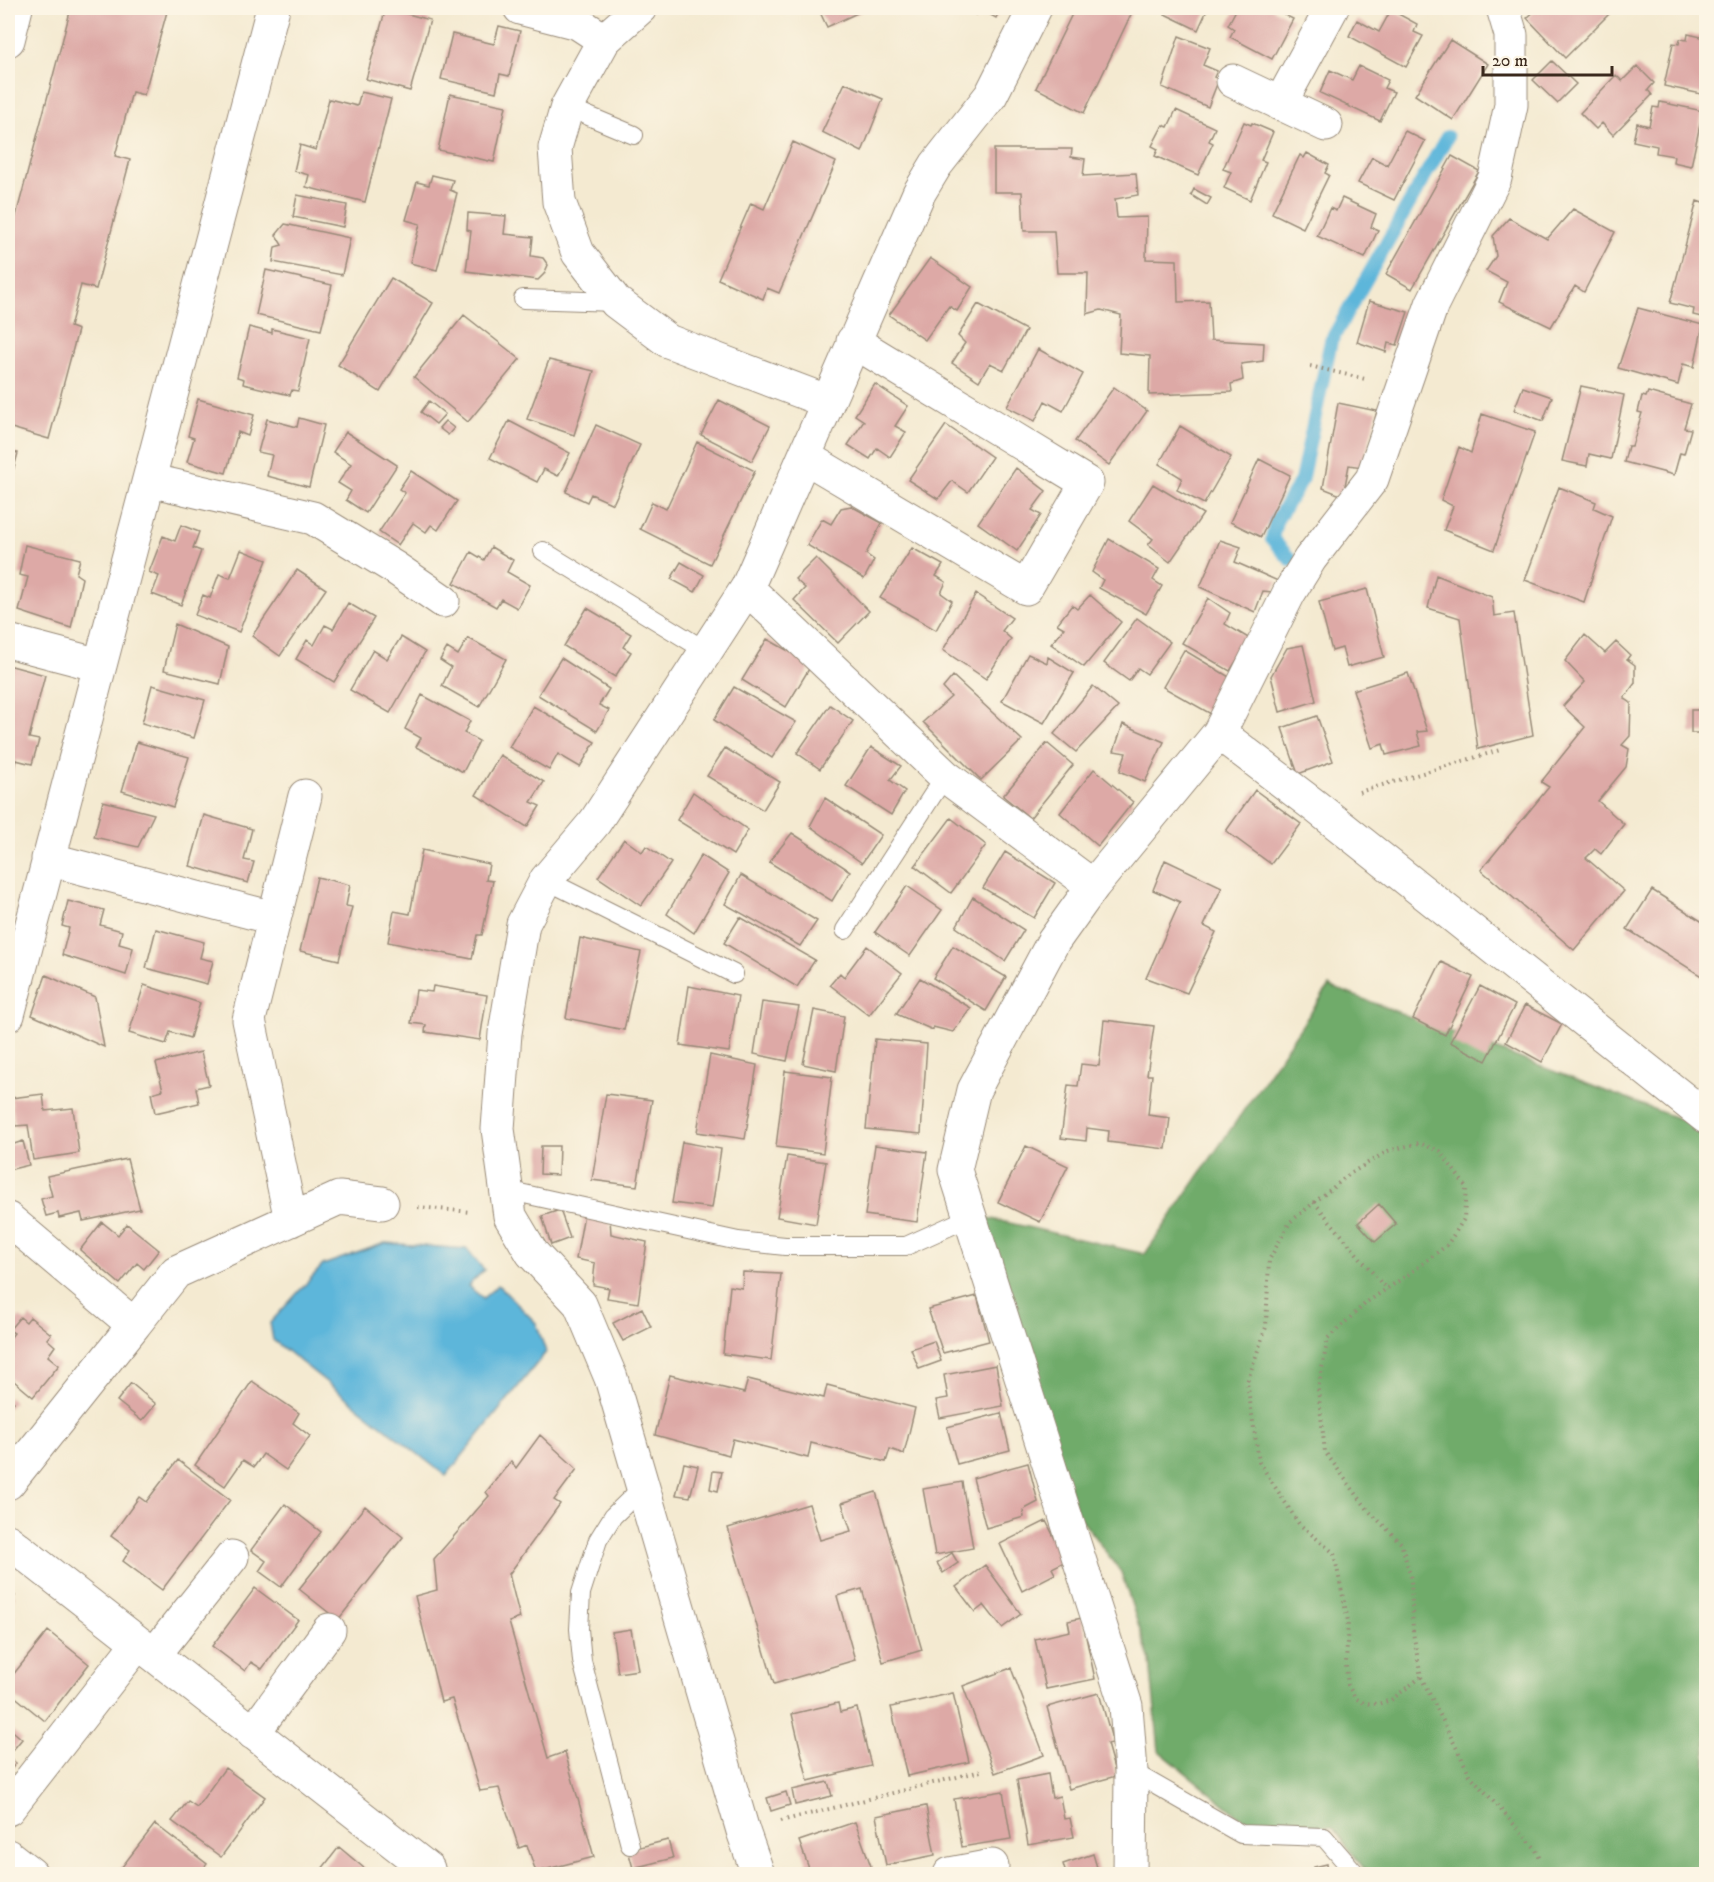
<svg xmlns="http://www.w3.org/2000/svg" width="1714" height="1882" viewBox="0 0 1714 1882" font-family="'IM FELL DW Pica',serif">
	<rect width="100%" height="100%" fill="#fcf5e5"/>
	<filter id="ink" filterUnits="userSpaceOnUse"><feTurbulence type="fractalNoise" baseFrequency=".0167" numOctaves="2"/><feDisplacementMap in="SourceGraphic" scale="12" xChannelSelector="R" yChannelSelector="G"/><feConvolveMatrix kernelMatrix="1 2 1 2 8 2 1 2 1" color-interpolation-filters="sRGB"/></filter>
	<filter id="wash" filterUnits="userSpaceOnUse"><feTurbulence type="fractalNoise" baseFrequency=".008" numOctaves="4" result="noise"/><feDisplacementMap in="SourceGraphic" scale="24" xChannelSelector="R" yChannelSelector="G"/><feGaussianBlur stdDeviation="1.35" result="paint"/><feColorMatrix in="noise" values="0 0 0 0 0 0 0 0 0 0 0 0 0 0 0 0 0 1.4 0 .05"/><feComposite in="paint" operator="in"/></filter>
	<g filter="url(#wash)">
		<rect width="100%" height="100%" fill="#f4ead1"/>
		<path fill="#70ab6b" stroke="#566a44" stroke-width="1.5" d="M1329 986 1706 1129V1874H1368L1332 1827 1250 1825 1159 1751 1150 1661 1121 1572 1078 1515 979 1216 1145 1254Z"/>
		<path fill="#5db6da" stroke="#4c707c" stroke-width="1.5" d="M385 1243 467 1249 484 1270 468 1286 483 1298 498 1285 536 1323 546 1352 446 1476 273 1340 270 1323 323 1265Z"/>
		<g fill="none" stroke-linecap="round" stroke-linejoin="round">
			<path stroke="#5db6da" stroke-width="14" d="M1290 559 1272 539 1276 521 1301 481 1331 341 1447 137"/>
		</g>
		<g id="blocks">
			<path fill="#dda9a6" d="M71 8H168L144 95 132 92 115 156 130 160 96 289 81 285 70 327 78 330 49 439 8 427V328L10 317 8 316V273L10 263 8 262V246Z
				M386 8 430 20 410 91 366 79Z
				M818 8H868L827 27Z
				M962 8H1001L996 18 980 9 976 15Z
				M1075 8H1134L1084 113 1036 88Z
				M1167 8H1208L1198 30 1165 14Z
				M1237 8H1271L1293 19 1272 59 1230 37 1234 29 1228 25Z
				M1538 8H1615L1565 58 1527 18Z
				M1391 10 1417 24 1414 32 1423 36 1406 67 1349 36 1357 20 1379 32Z
				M499 26 520 31 509 76 500 74 496 92 441 79 452 34 494 44Z
				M1688 34 1706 38V95L1664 86 1673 43 1679 44 1680 39 1687 40Z
				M1179 36 1210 48 1203 65 1217 71 1214 77 1219 79 1208 107 1162 87Z
				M1450 40 1488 64 1453 120 1415 95Z
				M1552 61 1576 84 1557 103 1533 80Z
				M1359 66 1388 80 1384 88 1394 92 1380 121 1320 93 1330 70 1352 80Z
				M1637 66 1654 83 1648 90 1652 95 1613 135 1602 123 1596 129 1580 113 1616 75 1622 81Z
				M845 83 883 99 862 152 822 132Z
				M361 92 391 99 365 202 306 187 309 175 294 171 300 145 316 150 329 99 357 106Z
				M450 94 506 106 494 162 438 150Z
				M1660 102 1703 111 1691 166 1673 162 1674 156 1656 153 1657 146 1633 141 1637 123 1649 126 1653 107 1659 108Z
				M1176 110 1215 128 1209 141 1213 143 1198 175 1155 156 1158 149 1152 146 1163 125 1168 127Z
				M1244 122 1251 125 1252 123 1273 132 1261 160 1266 162 1250 200 1224 188 1231 172 1223 169Z
				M1405 131 1425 141 1394 200 1358 183 1372 157 1387 165Z
				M793 142 836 162 779 293 767 288 763 299 718 279 751 203 764 209Z
				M994 149H1072L1071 157 1085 159 1083 176 1136 173 1138 195 1115 199 1117 218 1147 217 1146 259 1177 260 1178 302 1209 301 1211 340 1264 343 1263 361 1241 364 1243 380 1231 384 1232 392 1149 395 1150 356 1119 353 1121 315 1101 310 1087 314 1088 273H1057L1054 231H1024L1022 192H994Z
				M1307 153 1329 165 1325 173 1329 175 1303 228 1272 213 1300 155 1304 158Z
				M1452 156 1479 171 1412 289 1386 274Z
				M432 175 453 180 450 190 457 193 437 270 410 263 420 224 406 220 417 182 429 185Z
				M1194 189 1211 198 1207 205 1191 195Z
				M297 195 347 205 343 227 293 217Z
				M1342 198 1376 214 1371 227 1378 230 1365 258 1317 236 1330 208 1336 211Z
				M1697 201 1706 204V318L1693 315 1694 309 1670 303Z
				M1573 209 1615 232 1584 292 1575 286 1551 327 1499 302 1507 282 1486 271 1496 256 1493 236 1509 218 1547 239Z
				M468 213 506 216 504 234 533 237 531 256 543 258 548 265 544 274 538 280 466 271 471 231 467 230Z
				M285 224 350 238 342 275 273 262 275 247 282 245 276 235Z
				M930 258 972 287 957 311 949 306 925 340 889 315Z
				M266 270 332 285 321 330 256 315Z
				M391 278 433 303 380 392 338 365Z
				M1369 301 1408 312 1397 345 1388 343 1386 352 1357 342Z
				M978 304 1026 330 1004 370 990 363 979 381 952 363 965 343 958 336Z
				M1638 308 1703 325 1694 367 1683 364 1678 385 1618 368Z
				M464 315 520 359 468 422 414 377Z
				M249 327 272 333V329L310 338 298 391 292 390 290 395 243 384 244 379 237 377Z
				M1038 349 1083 374 1063 411 1045 401 1035 421 1007 407Z
				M549 360 594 371 574 435 527 419Z
				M875 384 908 406 895 426 906 432 890 457 877 448 870 459 848 445 864 421 855 415Z
				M1581 386 1624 395 1611 459 1589 454 1587 466 1562 461Z
				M1114 387 1147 411 1109 465 1075 441Z
				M1523 387 1552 397 1543 421 1514 410Z
				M1648 392 1691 404 1684 428 1691 429 1684 454 1680 453 1674 475 1624 462 1628 446H1632L1642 413 1638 412 1642 396 1646 397Z
				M198 399 254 415 248 436 238 432 226 473 187 462 194 438 188 436Z
				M719 400 770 426 752 461 701 435Z
				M429 401 445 414 436 424 421 412Z
				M1338 403 1377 411 1362 467 1349 465 1343 496 1323 488Z
				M1482 414 1535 432 1494 550 1444 530 1453 506 1441 500 1459 447 1471 453Z
				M299 418 324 425 309 487 267 476 272 455 258 452 267 419 297 427Z
				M445 421 454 428 448 435 439 428Z
				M509 421 570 453 558 476 544 469 537 482 490 458Z
				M596 425 640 445 613 504 591 494 587 502 566 492Z
				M946 425 992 457 968 492 952 481 938 499 908 480Z
				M1180 426 1231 457 1204 504 1177 490 1182 478 1159 464Z
				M346 432 397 465 366 513 346 500 351 491 338 483 351 464 333 452Z
				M697 442 755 471 710 564 640 529 652 502 666 509Z
				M8 451 18 453 8 489Z
				M1259 459 1290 475 1261 537 1230 522Z
				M1016 468 1046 491 1032 510 1041 515 1017 551 978 523Z
				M411 471 457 501 438 530 431 525 426 532 413 523 398 545 379 532 405 493 399 489Z
				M1153 484 1203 514 1170 562 1148 545 1153 539 1129 521Z
				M1559 487 1596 502 1594 508 1612 516 1584 602 1525 580Z
				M851 506 882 523 866 554 874 560 864 579 807 545 822 519 831 524 841 508Z
				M181 525 199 532 193 548 201 551 181 605 152 594 159 576 149 572 163 536 175 541Z
				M1109 539 1159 569 1153 580 1162 586 1146 614 1099 588 1103 580 1092 572Z
				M1220 540 1241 547 1235 562 1278 581 1272 592 1263 591 1255 612 1200 587Z
				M25 545 80 559 76 574 82 578 71 628 19 611 28 577 19 575Z
				M491 547 513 560 507 572 530 585 517 608 501 599 496 607 454 583 471 552 484 560Z
				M912 548 943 565 936 576 946 582 941 593 952 601 936 630 880 598Z
				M241 550 267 560 239 632 195 615 203 595 210 598 219 574 230 578Z
				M816 558 869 611 838 643 794 600 805 588 795 579Z
				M681 562 704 575 695 592 671 579Z
				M297 570 326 589 280 656 252 636Z
				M1436 575 1492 597 1494 616 1514 613 1533 735 1478 749 1460 618 1428 608Z
				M1367 589 1384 657 1347 667 1342 648 1332 651 1319 602Z
				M976 594 1012 618 1002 631 1011 639 986 679 943 650Z
				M1090 595 1121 622 1084 667 1051 644 1064 628 1057 624 1072 605 1077 609Z
				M1208 598 1230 613 1225 624 1250 639 1230 671 1182 643Z
				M348 603 374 618 334 682 296 659 307 640 314 645 325 625 333 629Z
				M587 608 631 634 623 647 631 652 615 677 564 646Z
				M1137 618 1170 642 1147 674 1138 668 1129 681 1104 663Z
				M175 624 228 647 220 684 164 670Z
				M1585 635 1605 653 1616 642 1630 655 1627 659 1635 665V683L1624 698 1631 703 1630 736 1622 745 1629 749 1626 767 1598 801 1624 824 1601 854 1595 849 1586 858 1624 891 1574 950 1481 870 1549 787 1541 782 1585 727 1563 706 1585 682 1565 661Z
				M401 637 425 652 390 713 350 690 373 650 387 659Z
				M468 638 506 659 479 707 442 686 451 667 440 660 447 648 458 655Z
				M767 639 812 664 786 707 742 680Z
				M1303 645 1316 701 1280 712 1271 676 1287 648Z
				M1184 650 1231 678 1211 714 1163 687Z
				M1028 654 1047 663 1048 657 1074 673 1044 723 1002 701Z
				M561 658 609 689 599 705 609 710 597 731 538 695Z
				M8 665 45 675 29 738 39 740 32 764 16 760 12 775 8 774Z
				M1408 673 1427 731 1417 732 1421 746 1386 755 1383 744 1372 748 1353 690Z
				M953 676 1022 740 981 780 923 722 951 697 943 688Z
				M152 685 205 700 194 738 142 723Z
				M1093 686 1118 707 1076 752 1054 734Z
				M734 687 796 722 772 758 714 720Z
				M422 695 470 721 464 733 479 741 463 772 416 747 421 738 405 729Z
				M830 705 853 721 820 769 797 753Z
				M533 706 595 742 580 767 558 754 549 770 509 747Z
				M1691 710H1706V733H1691Z
				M1317 716 1333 761 1298 774 1282 728Z
				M1123 724 1164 742 1145 782 1120 771 1126 753 1114 751Z
				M137 742 189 757 173 807 122 791Z
				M1047 743 1073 765 1030 818 1003 796Z
				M871 747 901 766 890 780 905 791 891 815 846 786Z
				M725 748 780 782 763 810 707 776Z
				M500 755 544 782 531 802 540 806 527 827 476 795Z
				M1094 769 1133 802 1098 846 1060 813Z
				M1255 790 1301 824 1271 864 1226 831Z
				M693 792 748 830 733 855 677 820Z
				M825 798 881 835 862 863 810 826Z
				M103 801 154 814 138 847 94 837Z
				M204 815 252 829 244 860 254 862 248 883 190 866Z
				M951 818 986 845 951 893 915 866Z
				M792 833 850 871 832 901 769 862Z
				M624 839 642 852 646 846 671 863 641 906 598 877Z
				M422 850 489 864 486 880 493 881 482 935H477L472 959 388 942 394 911 410 914Z
				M1005 852 1055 883 1034 918 983 888Z
				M701 855 729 873 694 933 667 914Z
				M1165 860 1222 887 1204 926 1216 932 1187 993 1146 978 1180 902 1153 890Z
				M741 875 817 921 800 946 725 904Z
				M317 877 350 885 346 906 352 907 339 960 300 951Z
				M907 886 942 910 910 956 875 932Z
				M1652 890 1706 924V979L1627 929Z
				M973 897 1024 930 1005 961 956 927Z
				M68 901 104 910 100 925 122 931 119 944 133 948 126 975 62 955 69 928 62 926Z
				M740 917 815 960 797 987 724 943Z
				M156 929 204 942 200 958 213 961 207 984 146 968Z
				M580 938 641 952 624 1030 566 1018Z
				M867 946 902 973 869 1015 830 985 840 973 844 977Z
				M953 946 1006 977 986 1011 933 978Z
				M1441 962 1473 977 1445 1035 1413 1019Z
				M46 975 95 997 104 1047 32 1015Z
				M920 978 971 1008 953 1032 933 1027V1030L896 1014Z
				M144 985 200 1003 190 1038 170 1032 166 1044 129 1033Z
				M433 986 487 995 480 1040 425 1032 426 1025 411 1023 416 990 432 992Z
				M689 986 738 996 729 1052 680 1045Z
				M1480 986 1515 1005 1486 1061 1450 1042Z
				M762 1002 799 1007 787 1061 754 1054Z
				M1525 1005 1562 1024 1542 1062 1506 1042Z
				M814 1010 844 1016 836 1071 803 1064Z
				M1104 1020 1154 1026 1147 1075H1152L1148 1115 1170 1118 1166 1149 1108 1142 1109 1131 1087 1128 1086 1141 1061 1138 1068 1085 1078 1086 1081 1064 1099 1066Z
				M875 1039 927 1044 921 1134 866 1129Z
				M201 1052 209 1085 196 1088 199 1103 155 1113 151 1093 163 1090 156 1063Z
				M710 1055 757 1065 745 1139 697 1132Z
				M785 1071 832 1077 823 1153 776 1147Z
				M43 1094 45 1111 73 1108 79 1153 33 1160 28 1125 15 1126 11 1098Z
				M606 1094 652 1100 637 1186 592 1180Z
				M23 1141 29 1165 8 1170V1146Z
				M682 1142 721 1149 712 1208 672 1203Z
				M875 1145 927 1152 917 1222 865 1215Z
				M541 1146H559L558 1175 540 1174Z
				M1026 1146 1068 1166 1040 1222 998 1202Z
				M787 1156 826 1162 816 1224 777 1217Z
				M127 1159 140 1209 83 1221 81 1213 59 1218 58 1213 46 1216 41 1199 52 1196 47 1176Z
				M1379 1204 1396 1224 1375 1242 1358 1223Z
				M560 1210 570 1238 551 1245 542 1216Z
				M584 1214 610 1219 611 1234 647 1242 638 1303 607 1298 609 1288 593 1285 595 1263 576 1259Z
				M102 1222 118 1235 127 1224 159 1250 144 1269 137 1263 120 1284 80 1250Z
				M743 1272 781 1274 771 1360 723 1354 730 1286 742 1288Z
				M977 1296 989 1341 943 1353 928 1309Z
				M642 1308 651 1327 623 1341 613 1323Z
				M20 1317 26 1322 30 1317 51 1334 47 1339 55 1346 48 1356 59 1365 33 1397 8 1376V1341L14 1333 9 1330Z
				M934 1341 941 1361 919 1369 911 1349Z
				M996 1365 1003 1406 940 1418 936 1400 948 1398 944 1375Z
				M670 1375 744 1393 748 1379 824 1398 827 1385 915 1408 904 1454 890 1449 886 1462 811 1443 808 1458 733 1439 729 1455 655 1435Z
				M252 1381 299 1413 293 1423 310 1436 286 1470 263 1454 254 1467 243 1460 225 1486 195 1465Z
				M131 1383 156 1404 142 1421 117 1401Z
				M8 1397 14 1402 8 1409Z
				M1001 1413 1010 1450 957 1464 947 1427Z
				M540 1435 577 1469 554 1500 560 1504 509 1574 520 1618 509 1622 548 1758 565 1752 594 1857 536 1872 527 1845 519 1848 499 1788 480 1791 452 1699 441 1702 415 1596 437 1590 434 1559 489 1496 486 1492 511 1461 516 1468Z
				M178 1460 230 1500 162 1590 123 1561 130 1550 111 1536 139 1497 146 1502Z
				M684 1463 698 1466 690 1497 676 1495Z
				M1028 1463 1038 1502 1023 1510 1024 1517 986 1528 973 1478Z
				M713 1471 722 1472 718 1491 710 1489Z
				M962 1482 973 1548 935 1555 923 1489Z
				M876 1492 922 1650 883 1662 862 1589 837 1596 855 1660 774 1684 728 1528 809 1504 820 1540 851 1531 842 1503Z
				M285 1504 321 1532 281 1587 259 1571 266 1561 251 1550Z
				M365 1506 403 1537 338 1620 299 1589Z
				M1046 1521 1066 1561 1052 1568 1055 1574 1022 1591 1000 1544Z
				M952 1553 958 1563 943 1573 937 1563Z
				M985 1565 1021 1614 1002 1628 984 1605 975 1612 956 1587Z
				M255 1588 298 1620 262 1669 251 1662 245 1671 212 1646Z
				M8 1590 15 1596 8 1606Z
				M8 1612 15 1618 8 1628Z
				M1082 1618 1095 1679 1046 1689 1035 1639 1070 1631 1068 1621Z
				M631 1629 638 1670 618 1673 612 1632Z
				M48 1631 89 1664 45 1721 8 1691V1681Z
				M1011 1668 1044 1755 995 1773 963 1686Z
				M953 1693 969 1762 907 1776 891 1707Z
				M1099 1693 1113 1743 1107 1744 1116 1776 1069 1789 1047 1707Z
				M838 1703 840 1712 857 1708 871 1766 808 1781 792 1714Z
				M8 1727 22 1739 8 1756 16 1763 8 1773Z
				M225 1768 265 1797 221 1857 172 1821 188 1801 197 1807Z
				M1048 1774 1052 1798 1060 1796 1064 1819 1070 1818 1074 1837 1028 1845 1017 1780Z
				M828 1782 832 1796 795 1805 792 1790Z
				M1003 1791 1011 1839 962 1847 954 1799Z
				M786 1792 790 1805 771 1811 767 1798Z
				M926 1806 935 1855 886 1865 876 1816Z
				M855 1822 872 1869 855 1874H811L799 1841Z
				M155 1824 207 1864 199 1874H121L118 1872Z
				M668 1840 673 1858 633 1868 628 1850Z
				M339 1847 371 1874H318Z
				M1093 1854 1099 1874H1066L1063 1864Z
				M1327 1864 1328 1874H1316L1314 1867Z"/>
		</g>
	</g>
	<g filter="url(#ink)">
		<use href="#blocks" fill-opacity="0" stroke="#988a78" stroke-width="1.5"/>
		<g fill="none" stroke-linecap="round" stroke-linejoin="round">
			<defs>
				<path id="lane" d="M567 107 634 135
					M523 299 616 302
					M543 551 706 651
					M546 880 734 974
					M845 930 945 776
					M506 1190 738 1241 785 1246H906L968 1218
					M1131 1771 1241 1834 1324 1837 1356 1874
					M630 1845 582 1661 579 1629 581 1593 598 1540 613 1516 643 1487"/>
				<path id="street" d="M520 8 578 23 604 40
					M640 8 604 40 567 107 555 148 559 202 578 253 616 302 668 341 826 401
					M8 40 16 8
					M1233 81 1326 125
					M1280 104 1332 8
					M805 457 1026 588 1087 483 853 341
					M149 480 313 518 395 568 443 601
					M747 588 945 776 1093 886
					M8 641 99 665
					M1219 733 1315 806 1706 1117
					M48 859 273 918
					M8 1015 273 8
					M8 1219 134 1325 8 1483
					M291 1220 249 1020 305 796
					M134 1325 176 1272 339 1198 382 1203
					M8 1541 428 1869 429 1874
					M154 1655 232 1557
					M253 1733 329 1630
					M8 1809 138 1643
					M8 1856 31 1874
					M758 1874 743 1831 611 1378 580 1304 532 1253 510 1216 498 1129 505 1033 523 924 546 880 595 822 747 588 919 193 936 165 991 95 1035 8
					M950 1874 992 1866
					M1130 1874 1131 1771 1126 1706 955 1170 974 1090 1053 942 1093 886 1219 733 1289 593 1310 559 1372 479 1432 304 1495 178 1511 105V35L1503 8"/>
			</defs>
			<use href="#lane" stroke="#988a78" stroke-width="20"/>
			<use href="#street" stroke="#988a78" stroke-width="35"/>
			<path stroke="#988a78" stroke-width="4" stroke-dasharray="1.5 4.5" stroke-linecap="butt" d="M1310 366 1365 379
				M1359 792 1500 750
				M1314 1202 1387 1290
				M418 1207 471 1212
				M1421 1677 1391 1700 1378 1704 1364 1703 1355 1698 1348 1685 1346 1665 1348 1621 1334 1553 1299 1524 1259 1462 1247 1382 1266 1327 1269 1260 1290 1222 1351 1173 1388 1151 1419 1143 1440 1151 1466 1187 1464 1219 1447 1245 1412 1272 1367 1302 1328 1338 1318 1389 1325 1452 1369 1511 1401 1543 1411 1578 1413 1632 1421 1677 1470 1775 1535 1848 1541 1861
				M781 1821 981 1771"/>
			<use href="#lane" stroke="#fff" stroke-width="18"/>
			<use href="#street" stroke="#fff" stroke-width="33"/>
		</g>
	</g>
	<rect width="1714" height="1882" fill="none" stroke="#fcf5e5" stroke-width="30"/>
	<path d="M1483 66v9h129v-9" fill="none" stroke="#3b2a1e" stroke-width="3"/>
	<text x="1492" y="66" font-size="18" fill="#3b2a1e" stroke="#fcf5e5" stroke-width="4.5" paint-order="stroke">20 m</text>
</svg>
